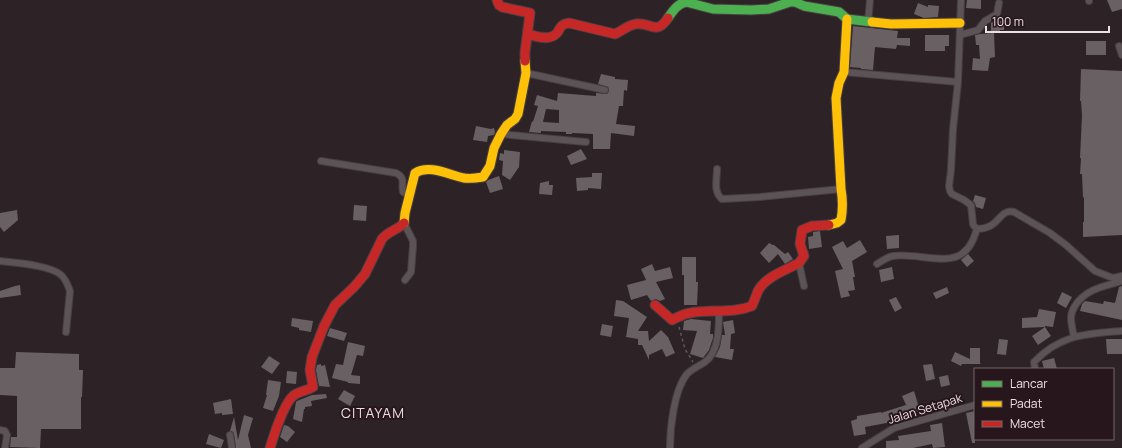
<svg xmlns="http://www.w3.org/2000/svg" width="1122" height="448" viewBox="0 0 1122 448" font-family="Manrope,sans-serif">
	<rect width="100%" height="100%" fill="#2d2327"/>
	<path fill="#696063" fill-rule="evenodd" d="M967 0H981V9L966 8Z
		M1107 0H1122V9L1112 12Z
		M918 3 928 7V5L939 6 938 17 924 18 914 14Z
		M996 20H1000V21H1004V30H1000V33H991V23Z
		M853 26 898 31 897 38H910V46L897 45 896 49 875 47 873 70 861 69V68L850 67Z
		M994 33 995 57 990 58 988 71 972 70 973 58 980 59 979 45H976L975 35 980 34Z
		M925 35H949V46H945V51H925Z
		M1086 41H1106V55H1086Z
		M1081 69 1122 71V235L1083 237V222H1084V197L1083 198 1082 174H1080L1081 158H1080L1082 115 1081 101H1080Z
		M601 74 615 77V79L628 80 627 91 624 90 623 106H619L616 124 635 126 634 136 611 133 610 149H593V134L572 133V134H566V132L541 131V133L529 132 532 121 533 122 538 106 534 105 537 95 557 101 558 93 596 96V93L607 94 609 91 608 87 598 84ZM546 109 559 110V123L543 122Z
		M476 126 491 129 494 128 495 132 494 135 488 136 487 142 473 140Z
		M581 149 587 159 571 165 567 156Z
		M504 150 520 152 519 167 510 180 502 175 503 161 499 160 500 153 504 154Z
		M592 173H602L601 189 588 188V190L577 191 576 178 592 177Z
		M499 176 503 189 490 193 486 182 488 180Z
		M549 181V185H553L552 195 539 194 540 183Z
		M975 195 986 198 983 209 976 207 975 203 973 201Z
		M354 205 367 206 366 221 353 220Z
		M17 210 18 220 4 232 0 227V213Z
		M820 231 822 247 809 249 808 237 813 236V232Z
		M899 235V248L887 249 886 236Z
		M860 240 867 252 852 261 855 277H853L855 290 848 291 850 296 841 298 835 271 843 269 832 247 843 241 847 248Z
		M769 243 773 245H774L785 254 788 252 793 259 785 264 778 254 769 263 760 253Z
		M968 254 974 261 967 267 961 260Z
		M682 257H696V282H698L697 305H684V275H682Z
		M652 264 655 271 670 267 673 278 656 282 665 299 660 301 656 299 651 301 647 295 631 300 627 285 646 280 641 269Z
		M892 267 894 279 881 282 879 270Z
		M20 285 21 295 0 298V291L15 286Z
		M1122 286V320L1080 311 1082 304 1085 301 1103 304 1104 301 1115 303 1119 287Z
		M947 287 949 293 936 299 933 293Z
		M1062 292 1072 297 1066 308 1057 303Z
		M896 297 902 308 895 312 889 300Z
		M616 300 623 301 647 317 638 331H648L649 341 661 330 668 337 675 353 666 357 662 349 649 355V360L642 345H638V339L626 337 629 318 614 316Z
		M1039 309 1056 312 1053 327 1045 326V327L1022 328V318L1037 317Z
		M292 318 313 321 311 332 299 330V328L291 326Z
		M691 319 711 321 710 334H713V338L709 350 703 358 690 354 697 331 683 330 684 321Z
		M733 320 735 333 731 334 730 349H734L732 360 715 357 720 347 722 335H725L723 322Z
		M602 324 613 326 611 337 600 335Z
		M1045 327 1051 336 1038 345 1032 336Z
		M330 328 347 333 344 341 327 336Z
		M999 339 1008 340 1006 355 997 354Z
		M1106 339H1122V354H1107Z
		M348 342 365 346 363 356 357 355 351 375 360 376V384L348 383V382L332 378 336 364 343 365Z
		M970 348H980V363L981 364H962L961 366 951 361 955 352 970 359Z
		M16 352 79 354V370H83L82 397H81V429H41L40 448 10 447 11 437H17V396L0 395V368H15Z
		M269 356 280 363 272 374 261 367Z
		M1054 358 1057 369H1044L1042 361Z
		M321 364V366L325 365 330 387 319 386 316 370 317 365Z
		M932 364 935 379 926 381 923 365Z
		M287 371 297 372 296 384 286 383Z
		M948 375 950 385 941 387 939 377Z
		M268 380 281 382 279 396 273 411 263 408 267 395H266Z
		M344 390 355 396 350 406 338 399Z
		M914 391 921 414 910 418 909 416 892 422 865 427 866 434 854 436 851 421 857 419V416L881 412V413L906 405 902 396Z
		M326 394 327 398 311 401 312 406 305 407V409H304L302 422 293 419 296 402 297 401 312 395Z
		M231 399 233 414 222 415V413L215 414 213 403Z
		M975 411V443H972L966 413Z
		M244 415 253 418 248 435 251 448H236L234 434 233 432 230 431 234 417 238 440Z
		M942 423 945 447 933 448 932 444 913 448H886V441L899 440 898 436 931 431 930 425Z
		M284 425 288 426 295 432 287 442 280 437Z
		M209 434 224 440 221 448 206 444Z"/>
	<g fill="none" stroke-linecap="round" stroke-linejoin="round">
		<defs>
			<path id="street" d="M961 0 958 82 953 129 951 170 949 186 950 191 952 194 964 200 971 205 973 224 974 226 977 229C981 229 986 228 990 226 999 222 1002 209 1014 212L1050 233 1066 245 1095 271 1113 278 1122 276
				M1089 0V1
				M868 22 870 0
				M960 35 978 30 985 21 997 14 999 3
				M1119 46 1122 55
				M844 72 958 82
				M526 73 605 90
				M501 134 586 142
				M321 161 396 173C406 178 401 183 403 192L409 195
				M717 169C717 180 713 192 722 199L760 197 841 189
				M404 223 413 241V246L411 272 405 280
				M0 261C15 263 50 265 61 275 66 279 68 286 70 291L66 332
				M799 263 804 286
				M877 264C882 261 887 257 893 256 912 252 948 266 963 253 971 247 974 238 977 229
				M1074 337C1073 331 1071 324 1071 318 1071 313 1073 309 1075 306 1085 289 1105 286 1122 281
				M1035 369 1034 362C1061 334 1086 334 1122 331
				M0 430 5 431 7 435 5 448
				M230 435 232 448
				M670 448C670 428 674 390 687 374 692 369 699 366 705 362 719 352 719 327 719 311
				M862 448 894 428 975 405"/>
			<path id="fast" d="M668 18C673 11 677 4 686 2L713 9 751 10 769 9 790 2H795L804 6 839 12 847 19 872 22"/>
			<path id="slow" d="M872 22 891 24 960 23
				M404 223 405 213 415 173C430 164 449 175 464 178 470 179 477 178 483 177L490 166 494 148 501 134 507 125 515 119 518 114 526 73 525 61
				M829 225 837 223 841 220C843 209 843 200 841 189L836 98 839 83 844 72 847 19"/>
			<path id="jam" d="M497 0 499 5 502 7 530 13 525 52V61
				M528 34C537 37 550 41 557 33 561 27 561 24 569 23L615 34C622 31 628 25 636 24 651 22 656 36 668 18
				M655 305 672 320C678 317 683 314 690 313 710 309 732 314 752 306 754 301 756 296 758 291 765 277 786 270 799 263L804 256 800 244 802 230 812 226 829 225
				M270 448C274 435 283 405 293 396 299 391 307 391 313 387L310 370 312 357 324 326 335 305 354 287 365 274 382 239C388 231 398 230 404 223"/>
		</defs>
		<use href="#street" stroke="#483f43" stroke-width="8"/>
		<use href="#fast" stroke="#483f43" stroke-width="11"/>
		<use href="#slow" stroke="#483f43" stroke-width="11"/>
		<use href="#jam" stroke="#483f43" stroke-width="11"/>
		<path stroke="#5d5658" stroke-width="1.5" stroke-dasharray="3 3" stroke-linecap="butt" d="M679 327 685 349 693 362"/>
		<use href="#street" stroke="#5b5356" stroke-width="6"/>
		<use href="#fast" stroke="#4caf50" stroke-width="9"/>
		<use href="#slow" stroke="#ffc107" stroke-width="9"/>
		<use href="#jam" stroke="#c62828" stroke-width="9"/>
	</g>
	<g text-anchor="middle" stroke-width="4" stroke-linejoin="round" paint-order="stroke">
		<g font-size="12" fill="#ede0e5" stroke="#27161c">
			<text transform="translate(925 409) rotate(-17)" y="4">Jalan Setapak</text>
		</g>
		<g font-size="14" letter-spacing="1" fill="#ede0e5" stroke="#27161c">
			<text x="373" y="418">CITAYAM</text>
		</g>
	</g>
	<rect x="974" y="368" width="140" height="72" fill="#27161c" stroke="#76676c"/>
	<rect x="982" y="381" width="20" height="6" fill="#4caf50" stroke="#76676c"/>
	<text x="1010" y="388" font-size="12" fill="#ede0e5">Lancar</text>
	<rect x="982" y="401" width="20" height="6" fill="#ffc107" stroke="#76676c"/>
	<text x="1010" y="408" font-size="12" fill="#ede0e5">Padat</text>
	<rect x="982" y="421" width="20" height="6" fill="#c62828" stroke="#76676c"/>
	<text x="1010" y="428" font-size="12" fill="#ede0e5">Macet</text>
	<path d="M986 26v6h123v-6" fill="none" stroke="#ede0e5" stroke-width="2"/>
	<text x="992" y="26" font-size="12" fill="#ede0e5" stroke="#27161c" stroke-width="3" paint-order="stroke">100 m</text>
</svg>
